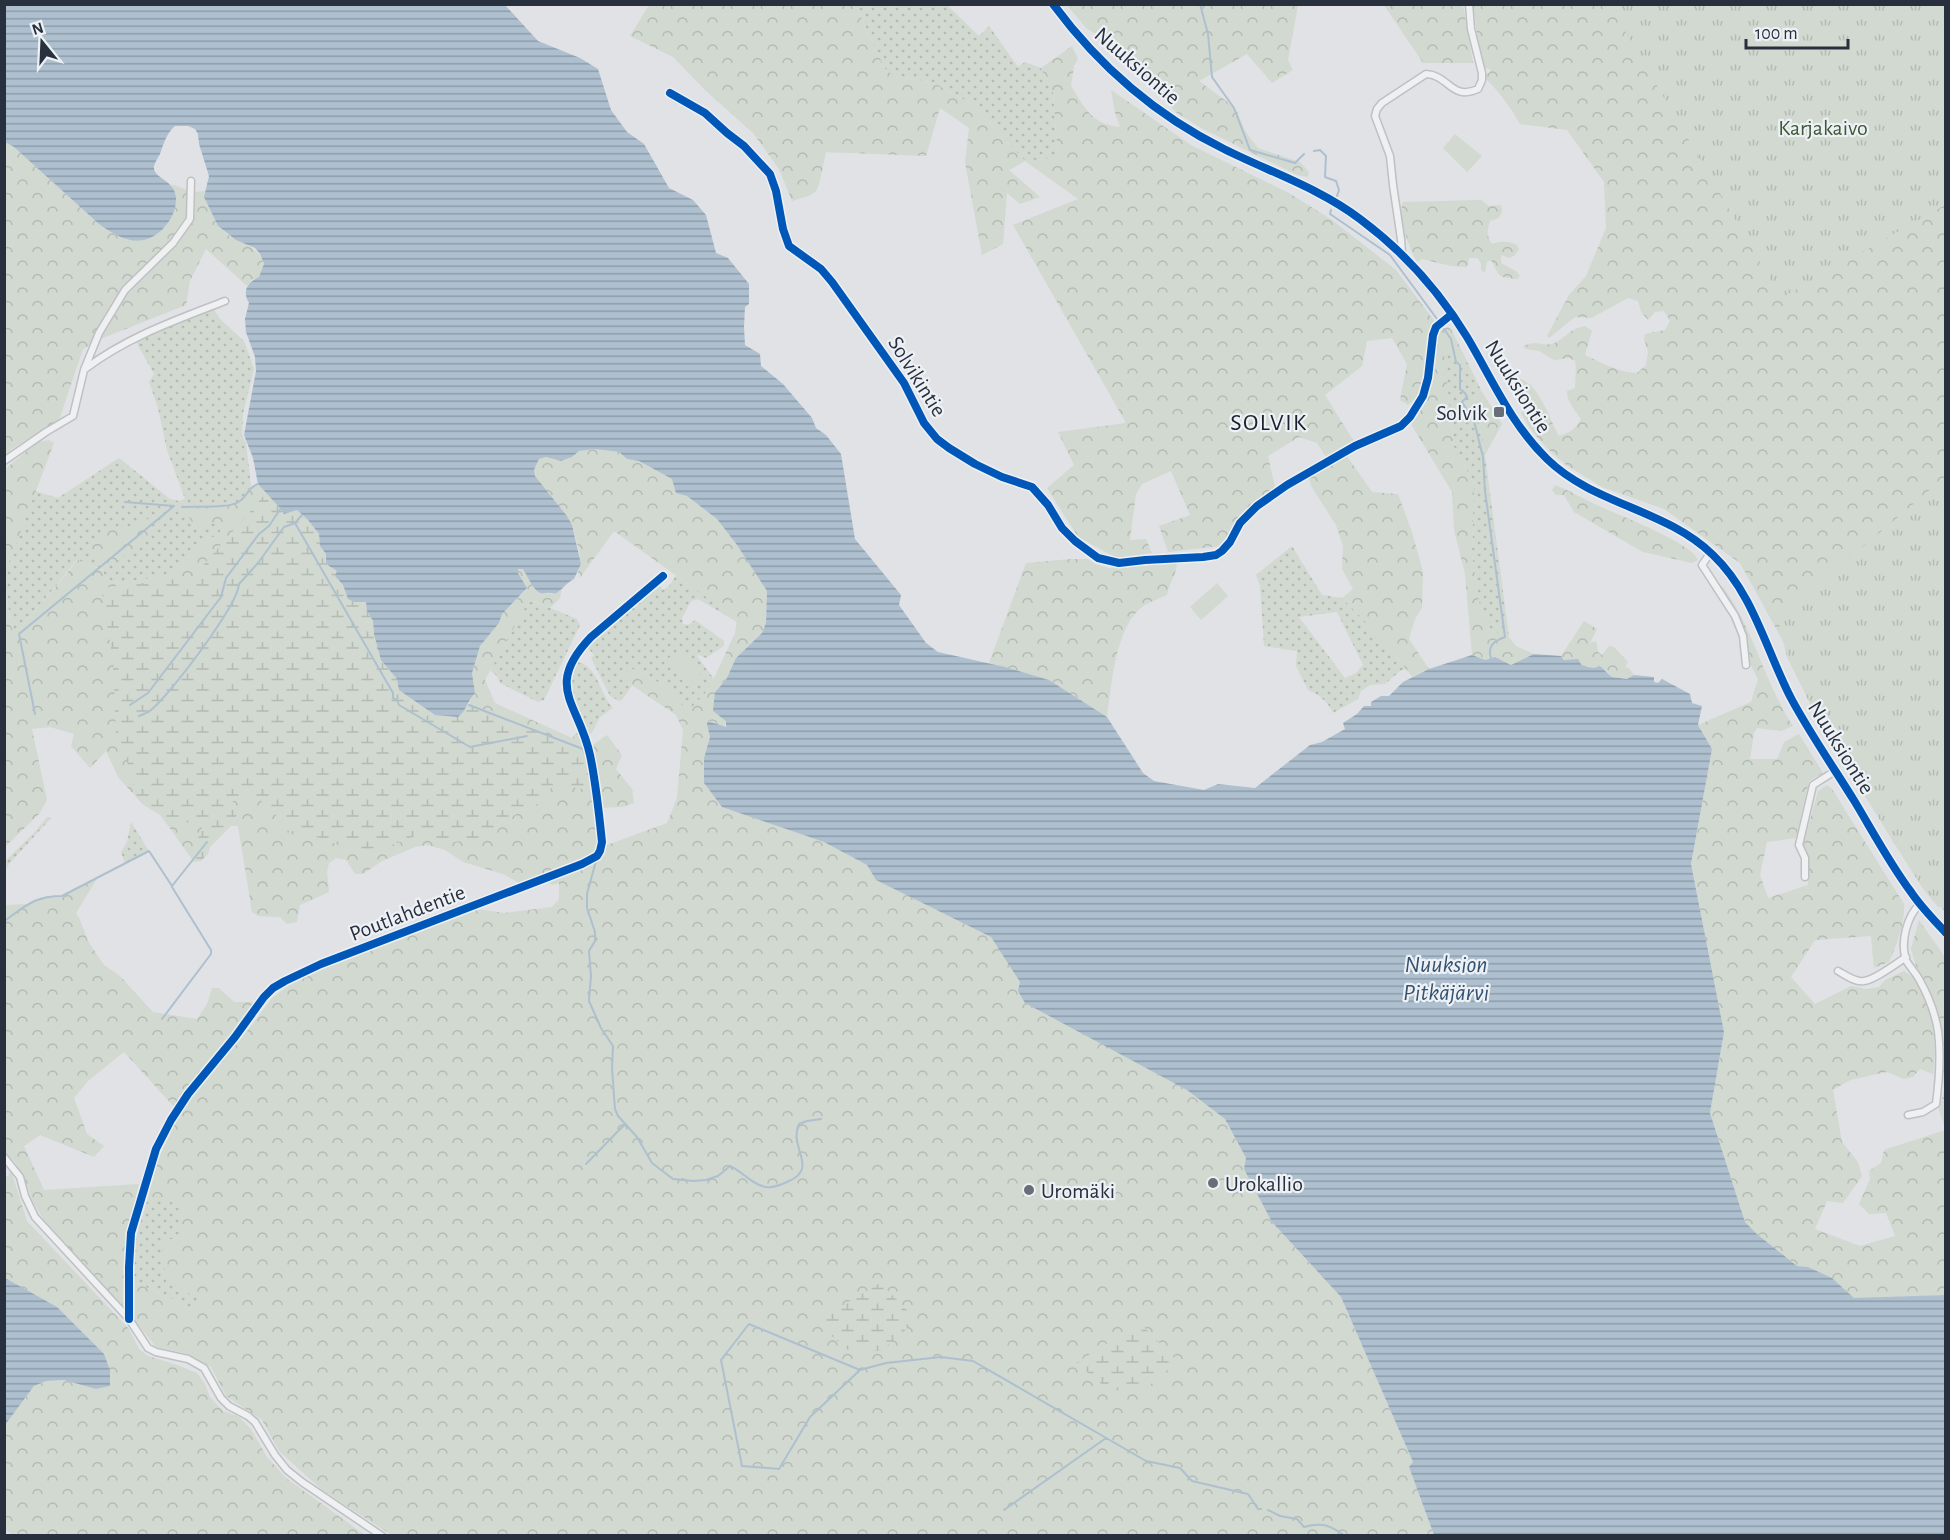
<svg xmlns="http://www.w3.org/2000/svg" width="1950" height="1540" viewBox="0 0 1950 1540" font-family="'Alegreya Sans',sans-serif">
	<defs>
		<pattern id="grass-dots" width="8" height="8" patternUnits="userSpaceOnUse" patternTransform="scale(1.5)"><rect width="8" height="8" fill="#d1d9d0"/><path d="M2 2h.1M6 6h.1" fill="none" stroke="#b3bbb4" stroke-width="1.8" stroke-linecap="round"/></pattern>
		<pattern id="forest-crowns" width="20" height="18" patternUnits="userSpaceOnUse" patternTransform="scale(1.5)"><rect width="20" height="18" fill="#d1d9d0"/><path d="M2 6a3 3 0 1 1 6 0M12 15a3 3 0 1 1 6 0" fill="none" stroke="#b3bbb4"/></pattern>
		<pattern id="wetland-marsh" width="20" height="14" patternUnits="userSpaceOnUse" patternTransform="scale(1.5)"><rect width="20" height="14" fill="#d1d9d0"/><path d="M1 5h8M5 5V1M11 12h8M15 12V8" fill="none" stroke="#b3bbb4"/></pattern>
		<pattern id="park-tufts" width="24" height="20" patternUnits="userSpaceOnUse" patternTransform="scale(1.5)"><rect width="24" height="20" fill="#d1d9d0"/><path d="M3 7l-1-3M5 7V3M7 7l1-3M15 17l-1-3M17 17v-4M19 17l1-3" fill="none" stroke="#b3bbb4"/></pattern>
		<pattern id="water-rules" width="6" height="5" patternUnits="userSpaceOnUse" patternTransform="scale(1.5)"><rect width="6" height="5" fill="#aec0cf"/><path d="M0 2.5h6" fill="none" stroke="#8e9ca9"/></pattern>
	</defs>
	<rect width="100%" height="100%" fill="#e0e2e5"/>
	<path fill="url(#grass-dots)" fill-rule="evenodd" d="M857 5H947L979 36 989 26 1018 67 1025 62 1041 68 1053 93 1058 158 1025 161 972 104 932 82 894 77 885 69 861 17Z
		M206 304 213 308 220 319 244 341 254 369 243 414 242 435 246 443 251 486 240 501 225 505 182 507 199 530 209 522H219L221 534 204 541 169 576 114 583 103 576 104 570 77 560 19 630 12 629 5 588 4 573 35 491 58 498 119 458 170 499 179 501 185 499 167 450 158 408 149 382 154 374 135 340C142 325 189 311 206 304ZM105 527 126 529 87 549Z
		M1443 352 1468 363 1481 390 1474 398 1485 455 1509 637 1491 630 1480 608 1472 554 1474 483 1454 447Z
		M1292 546 1322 595 1342 598 1367 623 1407 669 1400 671 1385 684 1370 685 1361 691 1358 699 1333 713C1328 702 1319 694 1308 690L1296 666 1297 651 1264 646 1260 586 1256 575ZM1337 612 1363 665 1356 673 1345 678 1299 617Z
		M676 575 738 619 737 622 698 599 691 601 682 618 683 624 688 625 695 620 724 641V646L706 658 699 655 697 656 714 679 709 689 690 710 682 706C677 691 646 674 630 668L627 682 632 686 622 700 619 701 610 696 591 658 594 655 587 647 596 640V634L658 583 663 590 669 586Z
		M533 601 577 619 580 625 544 700 538 702 500 683 497 676 491 671 492 667 528 602Z
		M577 662C598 665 600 695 613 708L600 717 592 733 587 734 576 714 568 685 571 666Z
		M47 817 51 818 9 864 5 872V861L34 833Z
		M131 822 149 851 125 864 121 852 127 842Z
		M148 1198 181 1203V1239H161L202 1300 192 1311 167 1296 133 1282 135 1240Z"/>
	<path fill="url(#forest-crowns)" d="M649 5H857L861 17 885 69 895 77 932 82 972 104 1025 161 1058 157 1053 93 1041 68 1072 46 1078 59 1074 66 1071 86C1085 108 1091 124 1120 127L1115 113 1111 90 1191 145 1289 193 1332 220 1396 270 1435 322 1429 338 1419 396 1408 405 1400 400 1407 364 1392 338 1367 341 1362 366 1325 395 1353 440 1326 457 1317 443 1299 437 1268 456 1275 487 1238 518 1221 546 1168 552 1159 526 1190 515 1171 471 1142 484 1136 494 1130 540 1146 539 1152 553 1119 559 1078 537 1047 488 1074 465 1058 432 1126 423 1013 225 1078 199 1025 161 1009 170 1040 197 1020 204 1007 193 1003 244 982 255 965 162 969 128 940 108 926 156 826 152C824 160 820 187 816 191 810 197 799 198 792 201L779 169 753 133 705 90 673 57 630 36Z
		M1067 5H1298L1288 60 1293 70 1272 83 1247 54 1199 81 1229 103 1238 113 1245 131 1258 148 1300 162 1309 172 1308 177 1297 175 1203 129 1177 113 1152 87 1140 79C1136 65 1122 60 1112 51 1106 47 1102 42 1096 38V34L1086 28Z
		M1384 5H1463L1473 63H1423Z
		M1473 5H1945V912L1893 842 1740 563 1664 509 1602 487 1566 465 1548 449 1530 429 1521 413 1524 407V388L1517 383 1516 378C1538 379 1549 419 1559 436 1569 433 1576 429 1581 419 1575 410 1567 402 1567 391L1575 388 1576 368 1575 361 1569 358 1554 360 1539 351 1526 349 1523 346C1538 340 1541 346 1552 344 1564 340 1568 329 1585 326L1592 331 1585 355C1602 363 1618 372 1637 373L1646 365 1648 352 1644 339 1645 334 1665 330 1670 321 1664 311 1655 312 1648 320 1641 312 1638 301 1628 298 1591 318 1575 317 1549 338 1547 336 1569 295 1586 276 1606 228 1604 182 1567 130 1520 124C1510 107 1500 92 1485 78V75L1490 72V69L1485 68 1478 44Z
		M5 142 14 147 99 224C116 237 140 250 159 232 162 229 167 225 169 221 173 212 172 198 173 188L171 184 193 192 205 191C204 199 206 202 210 209 213 215 215 222 219 227 235 245 260 242 264 267L259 277 252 280 247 286 206 249 190 281 186 305 103 338 83 349 59 420 13 448 5 455Z
		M1481 200 1489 206 1501 205 1502 212 1499 218 1490 221C1487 230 1486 236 1492 244 1502 241 1508 241 1517 245L1519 249 1515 255 1509 258 1501 255V263L1516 271 1520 276 1517 279C1497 277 1500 277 1491 260L1487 262 1485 272 1481 271V264L1478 258H1469L1467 267 1451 266 1422 259 1417 262C1409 247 1397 218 1403 202Z
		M1448 327 1451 329 1468 363 1444 353 1454 447 1474 483 1472 554 1480 608 1491 630 1509 637 1516 646 1534 654 1511 665 1495 657 1485 660 1472 655 1465 574 1454 530 1452 492 1411 424 1426 397 1433 379 1436 337 1438 331Z
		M1481 390 1502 424 1485 455 1474 398Z
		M49 440 54 443 5 573V469L38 442Z
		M595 449 619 452 627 459 639 461 672 479 677 493 687 496 717 519 737 545 767 591 766 623 762 633 736 658 726 680 715 692 726 721 725 727 709 721 710 737 704 758V783L722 807 824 842 867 865 876 880 991 937 1020 982 1187 1090 1225 1119 1246 1158 1272 1222 1341 1297 1413 1462 1409 1467 1434 1535 393 1536 322 1490 279 1451 262 1420 226 1396 211 1367 189 1354 156 1347 133 1318V1282L167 1296 192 1311 202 1300 166 1282 161 1239H181V1204L148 1198 158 1160 174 1124 196 1091 248 1030 272 998 295 981 340 961 478 909 504 913 552 907 559 899V883L552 885 542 877 519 883 503 874 463 862 445 850 427 845 415 847 382 861 363 874H355L346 860 336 858 329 863 327 871 329 892 300 905 297 922 287 924 280 917 258 916 252 912 238 826H231L237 816 186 822 204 825 195 846 194 862 169 827 184 822C172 818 156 817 152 805L156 795 136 797 118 777 106 751 90 768 71 746 74 734 50 727 32 729 47 800 39 814 5 847 4 588 12 629 19 630 78 560 104 571 103 576 114 583 168 576 204 540 221 534 219 522H209L198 531 182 507C196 506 230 509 240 501 248 495 248 487 258 484L281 508 435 715 458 717 469 705 472 696 475 693 472 673 480 646 499 623 502 614 527 589 518 573V569H523L538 592 554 594 562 589 560 598 550 608 534 601 528 602 485 680 495 703 572 738 577 733 593 745 607 735 622 755 616 769 632 789 634 803 622 807 600 808 604 818 607 845 667 823 677 798 683 730 676 715 627 682 625 672 630 668C646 674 677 691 682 706L690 709 709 689 735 633 737 619 614 531 580 578 578 572 581 564 579 550 572 525 567 516 535 476 534 470 539 459 546 457 561 461 572 457 579 451Z
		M1347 456 1372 492 1398 494 1412 532 1423 572 1422 608 1415 619 1409 639 1429 669 1412 677 1398 658 1367 629V623L1342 598 1353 589 1342 569 1343 546 1336 525 1311 486 1309 477Z
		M1555 485C1571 491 1585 500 1601 507 1619 515 1694 544 1698 560L1692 563 1643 552 1574 512 1564 495H1556L1552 490Z
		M142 516 151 521V535L110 566 94 559 87 549 105 526 126 529Z
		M1070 559H1088L1095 564 1109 568 1177 563C1177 574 1169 583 1167 595 1160 598 1152 601 1145 605 1115 624 1112 684 1107 717L1049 680 989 663 1026 563Z
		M1723 587C1754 629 1764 682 1793 726L1781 731 1757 728 1754 733 1750 759H1777L1784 742 1799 734 1823 773 1809 781 1796 838 1767 842 1760 875 1768 898 1808 885V855L1803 844 1818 791 1827 785 1832 789 1904 904C1905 924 1897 944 1889 962L1874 968 1871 936 1815 940 1791 977 1815 1004 1851 986 1866 989 1879 987 1885 980 1904 971C1908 974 1915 978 1918 983 1934 1010 1937 1043 1933 1074L1920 1069 1913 1077 1904 1079 1887 1072 1850 1080 1833 1090 1842 1142 1858 1162 1862 1176 1843 1203 1827 1201 1815 1229 1860 1246 1895 1236 1886 1213 1869 1214 1859 1204 1870 1179 1869 1171 1881 1163 1884 1150 1945 1130V1295L1854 1299 1832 1278 1808 1267 1797 1266 1757 1234 1745 1222 1710 1113 1724 1032 1691 864 1712 749 1698 725 1751 702 1758 679 1750 664 1746 634 1721 588Z
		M1584 621 1597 629 1590 643 1596 641 1598 652 1602 655 1609 646 1614 647 1628 662 1625 667 1629 668 1634 675 1627 679 1612 677 1606 670C1593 668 1569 667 1561 656Z
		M98 877 76 913 80 920 88 941 104 965 120 976 153 1012 197 1019 207 1004 212 988H219L234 1002H255L230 1038 175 1108 124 1052 88 1081 74 1098 87 1134 104 1146 94 1157 40 1135 24 1146 44 1190 139 1184 126 1239 123 1307 43 1219 32 1200 25 1179 15 1162 5 1153V905L28 904 46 896H62Z
		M1919 920 1945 957V1128L1939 1110 1944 1090 1941 1040 1936 1007 1927 984 1916 966 1911 949Z
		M11 1171 27 1221 129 1329 139 1349 148 1356 177 1365 197 1373 205 1384 210 1397 223 1411 238 1416 251 1429 267 1457 286 1478 365 1535 14 1536 5 1529V1425L34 1386 46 1381 65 1380 96 1389 110 1386V1370L5 1278V1177L8 1176Z"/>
	<path fill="url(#wetland-marsh)" d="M266 493 281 508 297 510 308 520 319 534 320 546 326 554V564L337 571 338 580 343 585 348 599 355 602H366L368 604 367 611 373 621 374 634 406 694 435 715 458 717 469 705 583 749 587 758 590 783 579 790 556 779 543 801 505 820 480 838 456 842 418 835 373 852 346 848 321 838 291 834 277 816 251 791 230 803 237 815 231 826 210 847 208 854 201 861 194 862 195 846 203 825 184 822 169 827 160 815 142 804 136 797 127 761 116 738 113 660 101 588 193 577Z
		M880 1283 917 1320 881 1351 848 1350 815 1322Z
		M1140 1323 1177 1361 1142 1392 1109 1390 1076 1363Z"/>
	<path fill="url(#park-tufts)" d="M1610 5H1945V205L1781 298Z
		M1945 477 1946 907H1938L1921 886 1820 724 1787 657 1778 619Z"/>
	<path fill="#d1d9d0" d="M1455 134 1482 156 1467 172 1443 148Z
		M1217 583 1228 596 1201 620 1190 607Z
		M680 649 702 677 688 687 666 660Z"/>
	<path fill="url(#water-rules)" d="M5 4 505 5 538 41 580 58 598 69 611 110 627 132 644 144 669 188 693 200 706 215 716 253 728 258 749 284V304L745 307 744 327 745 345 760 354 761 366 783 384 812 418 816 428 826 435 841 454 855 539 901 595 899 605 926 643 938 652 1005 667 1049 680 1107 717 1143 773 1154 781 1204 790 1218 784 1255 788 1310 745 1322 742 1345 729 1343 723 1357 714 1364 706H1371V702L1381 696H1389L1403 682 1429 669 1472 655 1485 660 1495 657 1511 665 1534 654 1561 656 1564 660 1578 659 1582 666 1594 668 1600 666 1612 677 1627 679 1634 675 1654 677V682L1658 683 1662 679 1690 694 1692 703 1702 706 1698 725 1712 749 1691 864 1724 1032 1710 1113 1745 1222 1757 1234 1797 1266 1808 1267 1832 1278 1854 1298 1945 1295V1535H1434L1409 1467 1413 1462 1341 1297 1272 1222 1244 1169 1246 1158 1225 1119 1187 1090 1025 1003 1018 991 1020 982 991 937 876 880 867 865 824 842 722 807 704 783V758L710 737 707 724 708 721 726 727V721L713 711 715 692 726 680 736 658 762 633 766 623 767 591 737 545 717 519 687 496 676 493 672 479 639 461 627 459 619 452 595 449 579 451 572 457 561 461 546 457 539 459 534 470 535 476 567 516 572 525 581 564 574 579C565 584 566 586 559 591 554 595 555 593 550 593 547 592 543 594 540 593 533 590 527 575 523 569H518V573L527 588 502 614 499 623 480 646 472 673 475 693C468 700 467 710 458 717L435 715 399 690 397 679 381 660 374 634 373 621 367 611 366 602H354L348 599 343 585 335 576 337 571 326 564V554L320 546 319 534 308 520 297 510 284 514 280 508 258 484 253 458 244 435 256 371 255 357 246 332 245 319 249 303C242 292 247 282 259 277L264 264 260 254 255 248 236 240 218 226 204 197 209 176 199 144 198 134 195 129 188 126H175C166 134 164 143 160 154 158 158 155 162 154 166 152 179 175 179 176 198 176 208 173 216 167 224 146 251 122 241 99 224L14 147 5 142Z
		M5 1278 57 1307 104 1354 110 1370V1386L96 1389 64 1380 46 1381 34 1386 5 1425Z"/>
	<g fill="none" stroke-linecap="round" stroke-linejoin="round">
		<path stroke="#aec0cf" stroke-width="2" d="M1200 4 1208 34 1212 77 1234 108 1250 150 1295 163 1304 154
			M1314 151 1320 150 1326 156 1325 177 1336 181 1339 190 1337 196
			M1331 210 1330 214 1390 255 1437 319
			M1444 329 1451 339 1456 362 1460 365V389L1465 393 1467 397 1462 402 1474 421 1483 457 1485 491 1505 637C1494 641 1487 646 1491 658
			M125 502 174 506
			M182 507C196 506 230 509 240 501 248 495 248 487 258 484
			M295 523 393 693V698L397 700 399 705 470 747 527 736
			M130 705 148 693 221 597 226 578 259 534 269 526 281 508
			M469 705 583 749 587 758 597 828V847
			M35 714 19 634 174 506
			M139 716C143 714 148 713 151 710 170 695 238 605 239 584L258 563 284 527 295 523 302 515
			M596 861 587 894V908L595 932V941L589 951 591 976 589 1001 601 1028 613 1046 612 1068 615 1109 618 1116 637 1137 652 1163 673 1179 693 1181 706 1180 718 1176 730 1166C742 1171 752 1185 766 1187 773 1188 783 1184 789 1181 819 1168 788 1147 799 1124L807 1121 821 1119
			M4 921C26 906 34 896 62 896L149 851 172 886 207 842
			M162 1019 211 954V950L172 887
			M586 1164 625 1124
			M860 1370 810 1417 779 1469 742 1466 721 1360 749 1324 860 1370 886 1363 941 1357 973 1361 1146 1461 1180 1468 1192 1481 1248 1494 1258 1509H1261
			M1004 1510 1106 1438
			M1268 1510 1280 1516 1297 1519 1304 1527C1322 1522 1330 1525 1345 1536"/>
		<defs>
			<path id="street" d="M670 93 705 113 727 133 744 146 770 174 776 191 783 229 789 246 821 269 832 282 904 383 924 423 937 439 949 448 975 464 1002 477 1032 487 1048 505 1062 528 1075 541 1098 558 1119 563 1145 560 1203 557 1216 555 1222 551 1230 542 1240 523 1257 506 1287 485 1355 446 1401 426 1410 417 1423 396 1428 378 1433 335 1436 327 1452 314
				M1402 254 1401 239 1393 185 1390 156 1375 116 1377 109 1382 103 1426 74C1449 75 1451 101 1478 89L1482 80V73L1471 29 1469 4
				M85 369C127 337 176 320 225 301
				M4 461 46 432 73 416 84 370 99 333 125 290 173 243 190 219 191 181
				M1711 552 1702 565 1735 616 1743 636 1746 665
				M1805 877V858L1799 845 1813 785 1835 771
				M1838 971C1845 975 1856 983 1864 981 1875 980 1897 963 1906 957
				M1908 1115 1923 1112 1936 1104C1939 1081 1941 1054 1938 1031 1935 1013 1928 995 1919 979 1915 972 1909 966 1906 960 1900 942 1907 916 1920 904
				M4 1157 20 1177 25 1196 35 1217 129 1319 148 1348 156 1352 188 1359 204 1368 221 1398 229 1406 248 1416 255 1422 275 1455 287 1470 302 1482 382 1536
				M129 1319V1267L131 1233 156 1149 171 1120 188 1094 235 1037 264 997 273 988 285 981 321 964 582 864 597 856 600 851 602 842C599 813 596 783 590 755 579 703 543 687 591 637L663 576"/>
		</defs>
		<use href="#street" stroke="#bec0c3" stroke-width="9"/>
		<use href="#street" stroke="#eff0f2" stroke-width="6"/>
		<path stroke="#bec1c5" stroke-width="8" d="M1053 4C1099 66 1155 115 1224 149 1270 172 1319 188 1360 219 1403 251 1439 291 1467 337 1492 379 1511 424 1547 459 1594 505 1666 509 1713 555 1754 594 1766 651 1792 700 1811 735 1834 768 1855 802 1873 832 1890 864 1911 892 1921 907 1934 920 1946 933"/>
		<defs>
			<path id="cycleway" d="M1053 4C1099 66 1155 115 1224 149 1270 172 1319 188 1360 219 1403 251 1439 291 1467 337 1492 379 1511 424 1547 459 1594 505 1666 509 1713 555 1754 594 1766 651 1792 700 1811 735 1834 768 1855 802 1873 832 1890 864 1911 892 1921 907 1934 920 1946 933
				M670 93 705 113 727 133 744 146 770 174 776 191 783 229 789 246 821 269 832 282 904 383 924 423 937 439 949 448 975 464 1002 477 1032 487 1048 505 1062 528 1075 541 1098 558 1119 563 1145 560 1203 557 1216 555 1222 551 1230 542 1240 523 1257 506 1287 485 1355 446 1401 426 1410 417 1423 396 1428 378 1433 335 1436 327 1452 314
				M129 1319V1267L131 1233 156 1149 171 1120 188 1094 235 1037 264 997 273 988 285 981 321 964 582 864 597 856 600 851 602 842C599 813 596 783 590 755 579 703 543 687 591 637L663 576"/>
		</defs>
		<use href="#cycleway" stroke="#edf1f5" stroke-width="11"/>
		<use href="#cycleway" stroke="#0057b8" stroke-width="8"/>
	</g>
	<g fill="#686e78" stroke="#edf1f5" stroke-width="2">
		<rect x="1493" y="406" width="12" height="12" rx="3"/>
		<circle cx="1213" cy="1183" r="6"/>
		<circle cx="1029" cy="1190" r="6"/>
	</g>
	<g text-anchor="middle" stroke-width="4.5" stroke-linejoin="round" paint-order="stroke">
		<g font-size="22" fill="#28303d" stroke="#edf1f5">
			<text transform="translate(1138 65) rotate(41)" y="8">Nuuksiontie</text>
			<text transform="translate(918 376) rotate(58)" y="8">Solvikintie</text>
			<text transform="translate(1519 386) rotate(58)" y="8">Nuuksiontie</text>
			<text transform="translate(1842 747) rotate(58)" y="8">Nuuksiontie</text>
			<text transform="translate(407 912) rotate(-21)" y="8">Poutlahdentie</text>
		</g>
		<g font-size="22" fill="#3d5935" stroke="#edf1f5">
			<text x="1823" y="135">Karjakaivo</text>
		</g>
		<g font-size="22" fill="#28303d" stroke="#edf1f5" text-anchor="start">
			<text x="1487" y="420" text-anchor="end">Solvik</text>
			<text x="1225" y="1191">Urokallio</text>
			<text x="1041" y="1198">Uromäki</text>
		</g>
		<g font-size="24" letter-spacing="1.5" fill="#1a212e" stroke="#edf1f5">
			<text x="1269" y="430">SOLVIK</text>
		</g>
		<g font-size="24" font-style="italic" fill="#335170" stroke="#edf1f5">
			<text x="1446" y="972">Nuuksion<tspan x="1446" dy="28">Pitkäjärvi</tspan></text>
		</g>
	</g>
	<rect width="1950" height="1540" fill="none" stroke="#28303d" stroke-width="12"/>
	<g transform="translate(42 42) rotate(342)" stroke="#edf1f5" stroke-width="4.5" paint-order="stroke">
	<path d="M0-4.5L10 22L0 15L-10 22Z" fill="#28303d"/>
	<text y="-9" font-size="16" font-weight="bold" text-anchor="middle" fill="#28303d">N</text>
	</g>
	<path d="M1746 39v9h102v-9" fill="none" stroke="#28303d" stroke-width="3"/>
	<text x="1755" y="39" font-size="18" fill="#28303d" stroke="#edf1f5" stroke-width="4.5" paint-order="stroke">100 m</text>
</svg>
